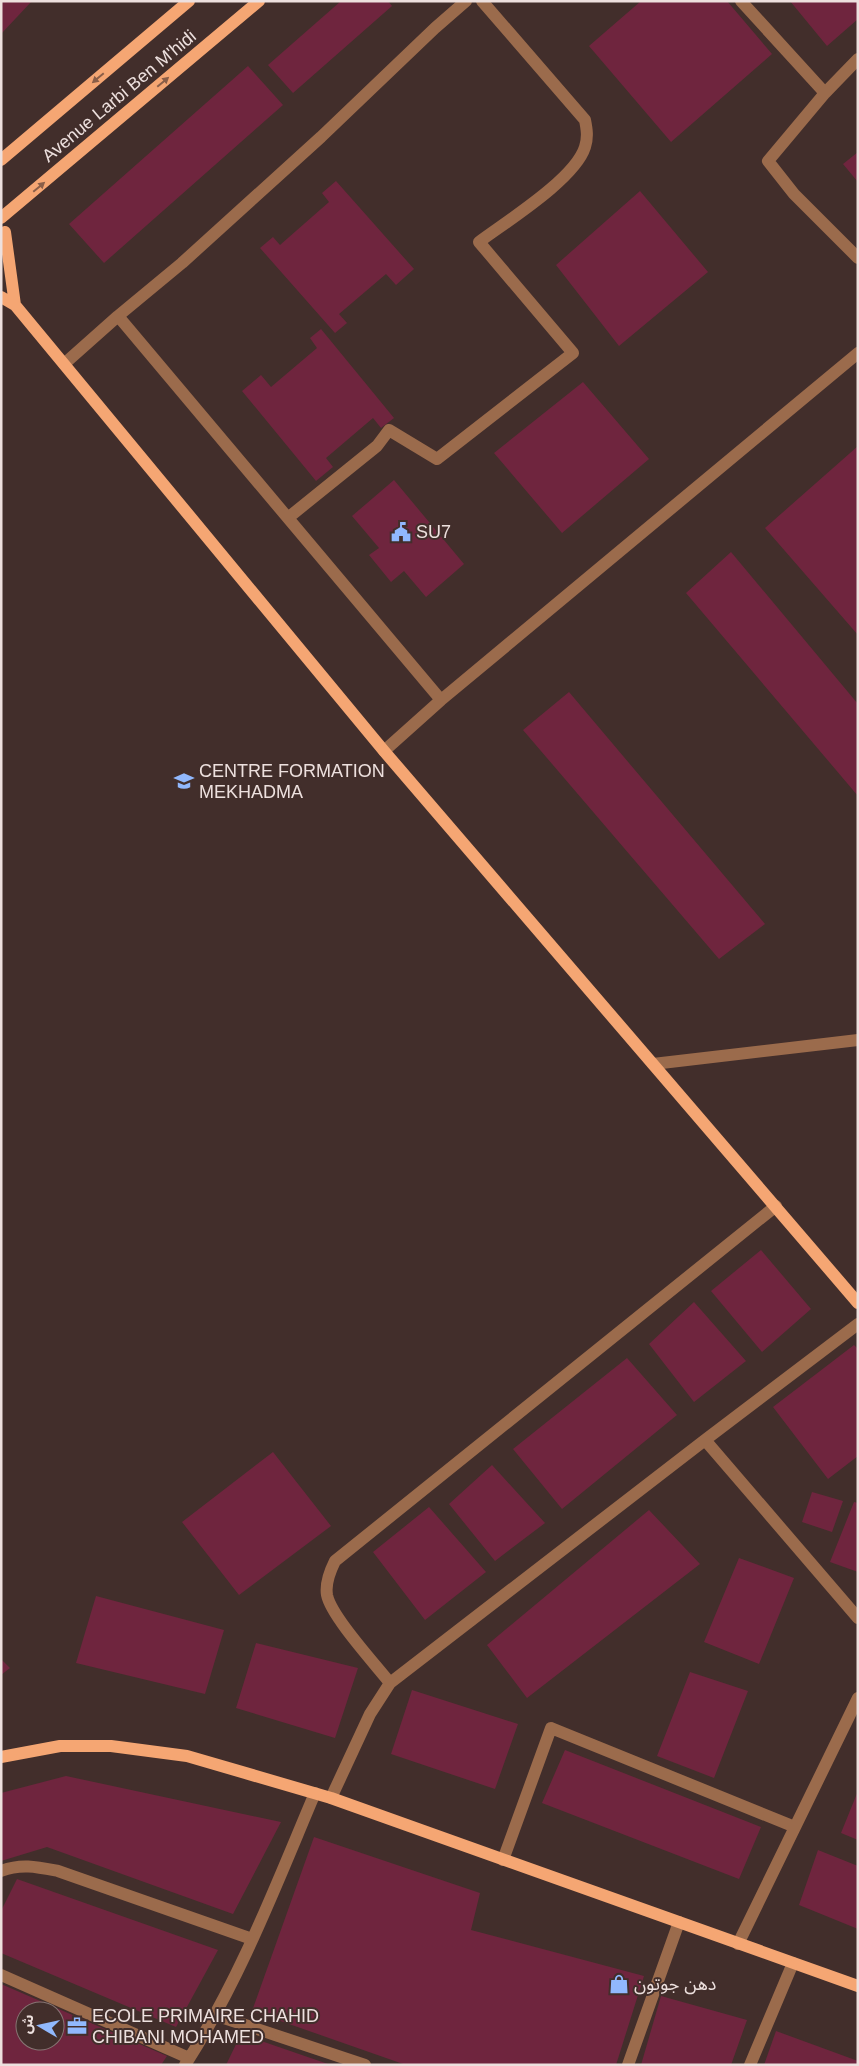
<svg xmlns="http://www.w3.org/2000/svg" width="859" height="2066" viewBox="0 0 859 2066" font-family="Arial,'Noto Sans Arabic',sans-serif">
	<rect width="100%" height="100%" fill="#422e2b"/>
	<path fill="#6f253e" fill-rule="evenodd" d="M1 1H32L1 34Z
		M341 1H388L392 6 293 93 268 65Z
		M641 1H727L772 54 671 142 589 46Z
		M790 1H858V19L827 46Z
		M248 66 283 105 104 263 69 224Z
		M858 152V182L843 164Z
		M336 181 414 269 396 285 386 274 339 314 347 323 335 333 260 248 273 237 280 245 329 202 322 193Z
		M640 191 708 272 619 346 556 265Z
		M321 329 394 418 381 428 373 418 326 458 333 467 316 481 242 391 261 375 271 387 317 348 310 338Z
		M583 382 649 459 562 533 494 453Z
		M858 446V635L765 528Z
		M394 480 464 564 426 597 404 571 391 582 369 555 379 548 352 516Z
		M731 552 858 704V796L686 593Z
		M569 692 765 924 719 959 523 730Z
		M761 1250 811 1309 762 1352 711 1291Z
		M694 1302 746 1361 694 1402 649 1344Z
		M854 1345 858 1349V1456L828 1479 773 1407Z
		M627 1358 677 1415 562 1509 513 1449Z
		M273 1452 331 1526 239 1595 182 1522Z
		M492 1465 545 1523 495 1561 449 1504Z
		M812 1492 843 1501 832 1532 802 1522Z
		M854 1502 858 1503V1572L830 1562Z
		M429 1507 486 1572 425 1620 373 1552Z
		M649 1510 700 1564 527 1698 487 1645Z
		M739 1558 794 1578 759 1664 704 1642Z
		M96 1596 224 1630 205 1694 76 1663Z
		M256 1643 358 1668 335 1738 236 1708Z
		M1 1659 10 1668 1 1675Z
		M690 1672 748 1691 714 1778 657 1756Z
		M412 1690 518 1724 495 1789 391 1754Z
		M565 1750 761 1827 739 1879 542 1803Z
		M66 1776 281 1822 233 1914 47 1847 1 1861V1793Z
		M858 1791V1840L841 1833Z
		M314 1837 480 1893 471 1930 644 1976 616 2065H406L252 2011Z
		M818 1850 858 1866V1929L799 1905Z
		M17 1879 218 1950 176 2027 1 1953V1911Z
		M1 1984 167 2056 161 2065H1ZM25 2011H55V2041H25Z
		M661 1996 747 2020 731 2065H641Z
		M776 2031 858 2061V2065H764Z
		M241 2034 328 2064 327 2065H226Z"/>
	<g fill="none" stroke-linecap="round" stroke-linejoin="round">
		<path stroke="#9b6b4c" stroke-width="12" d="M741 1 825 93
			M858 59 825 93 768 161 794 194 858 258
			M118 316 441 700
			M64 364 118 316 182 263 321 137 435 28 466 1
			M289 517 377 446 389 430 437 459 573 353 479 242C507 221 575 179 585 147 588 137 587 130 585 120L482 1
			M384 751 441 700 858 353
			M653 1064 858 1040
			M705 1440 858 1618
			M390 1683C375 1664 331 1616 327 1595 325 1583 330 1571 335 1561L776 1206
			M331 1798 370 1714 390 1683 705 1440 858 1324
			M503 1860 551 1728 795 1827
			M1 1871C21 1863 38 1867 58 1871L252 1939
			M738 1944 858 1698
			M1 1975 189 2058
			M215 2015 365 2065
			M185 2065C240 1980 276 1885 315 1793
			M628 2065 679 1922
			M750 2065 793 1963"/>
		<path stroke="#f5a673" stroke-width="12" d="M1 160 189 1
			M1 218 259 1
			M5 232 15 305
			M1 297 15 305 384 751 858 1303
			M1 1757 60 1746H111L187 1756 331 1798 858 1986"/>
	</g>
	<defs><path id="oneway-solid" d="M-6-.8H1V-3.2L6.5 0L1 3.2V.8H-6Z" transform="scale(1.25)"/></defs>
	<g fill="#8a5e48">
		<use href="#oneway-solid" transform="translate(98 78) rotate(140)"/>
		<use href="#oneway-solid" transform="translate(163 82) rotate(-40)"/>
		<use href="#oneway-solid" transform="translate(39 187) rotate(-40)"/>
	</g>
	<defs>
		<symbol id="civic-bare" viewBox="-9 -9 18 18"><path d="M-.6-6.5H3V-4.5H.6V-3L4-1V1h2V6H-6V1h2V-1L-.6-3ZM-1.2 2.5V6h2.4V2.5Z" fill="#91b8fd" stroke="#422e2b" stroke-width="2.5" paint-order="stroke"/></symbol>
		<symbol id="university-bare" viewBox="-9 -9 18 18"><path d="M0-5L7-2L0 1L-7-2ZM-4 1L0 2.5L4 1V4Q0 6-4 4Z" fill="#91b8fd" stroke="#422e2b" stroke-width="2.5" paint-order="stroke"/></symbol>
		<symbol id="shop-bare" viewBox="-9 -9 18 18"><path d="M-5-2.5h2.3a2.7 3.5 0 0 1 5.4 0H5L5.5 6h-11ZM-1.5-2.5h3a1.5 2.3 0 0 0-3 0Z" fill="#91b8fd" stroke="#422e2b" stroke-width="2.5" paint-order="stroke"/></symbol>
		<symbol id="office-bare" viewBox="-9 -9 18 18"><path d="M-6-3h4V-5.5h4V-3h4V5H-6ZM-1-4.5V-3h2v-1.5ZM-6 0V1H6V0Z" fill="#91b8fd" stroke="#422e2b" stroke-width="2.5" paint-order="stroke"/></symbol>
	</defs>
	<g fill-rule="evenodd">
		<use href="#civic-bare" x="387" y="518" width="28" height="28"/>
		<use href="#university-bare" x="170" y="767" width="28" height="28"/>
		<use href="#shop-bare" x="605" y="1970" width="28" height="28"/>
		<use href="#office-bare" x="63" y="2012" width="28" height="28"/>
	</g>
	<g text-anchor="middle" stroke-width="4" stroke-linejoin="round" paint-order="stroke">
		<g font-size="18" fill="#ede0de" stroke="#422e2b">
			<text transform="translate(119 96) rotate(-40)" y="6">Avenue Larbi Ben M'hidi</text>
		</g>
		<g font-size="18" fill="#ede0de" stroke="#422e2b" text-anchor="start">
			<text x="416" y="538">SU7</text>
			<text x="199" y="777">CENTRE FORMATION<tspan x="199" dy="21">MEKHADMA</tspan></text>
			<text x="634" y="1990">دهن جوتون</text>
			<text x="92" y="2022">ECOLE PRIMAIRE CHAHID<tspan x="92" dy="21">CHIBANI MOHAMED</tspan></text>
		</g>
	</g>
	<rect width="859" height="2066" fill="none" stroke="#ede0de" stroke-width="5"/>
	<g transform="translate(40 2026) rotate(279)"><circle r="24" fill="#422e2b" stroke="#867573"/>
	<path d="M0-4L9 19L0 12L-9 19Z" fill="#91b8fd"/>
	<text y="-8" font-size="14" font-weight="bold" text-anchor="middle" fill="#ede0de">ش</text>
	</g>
</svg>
